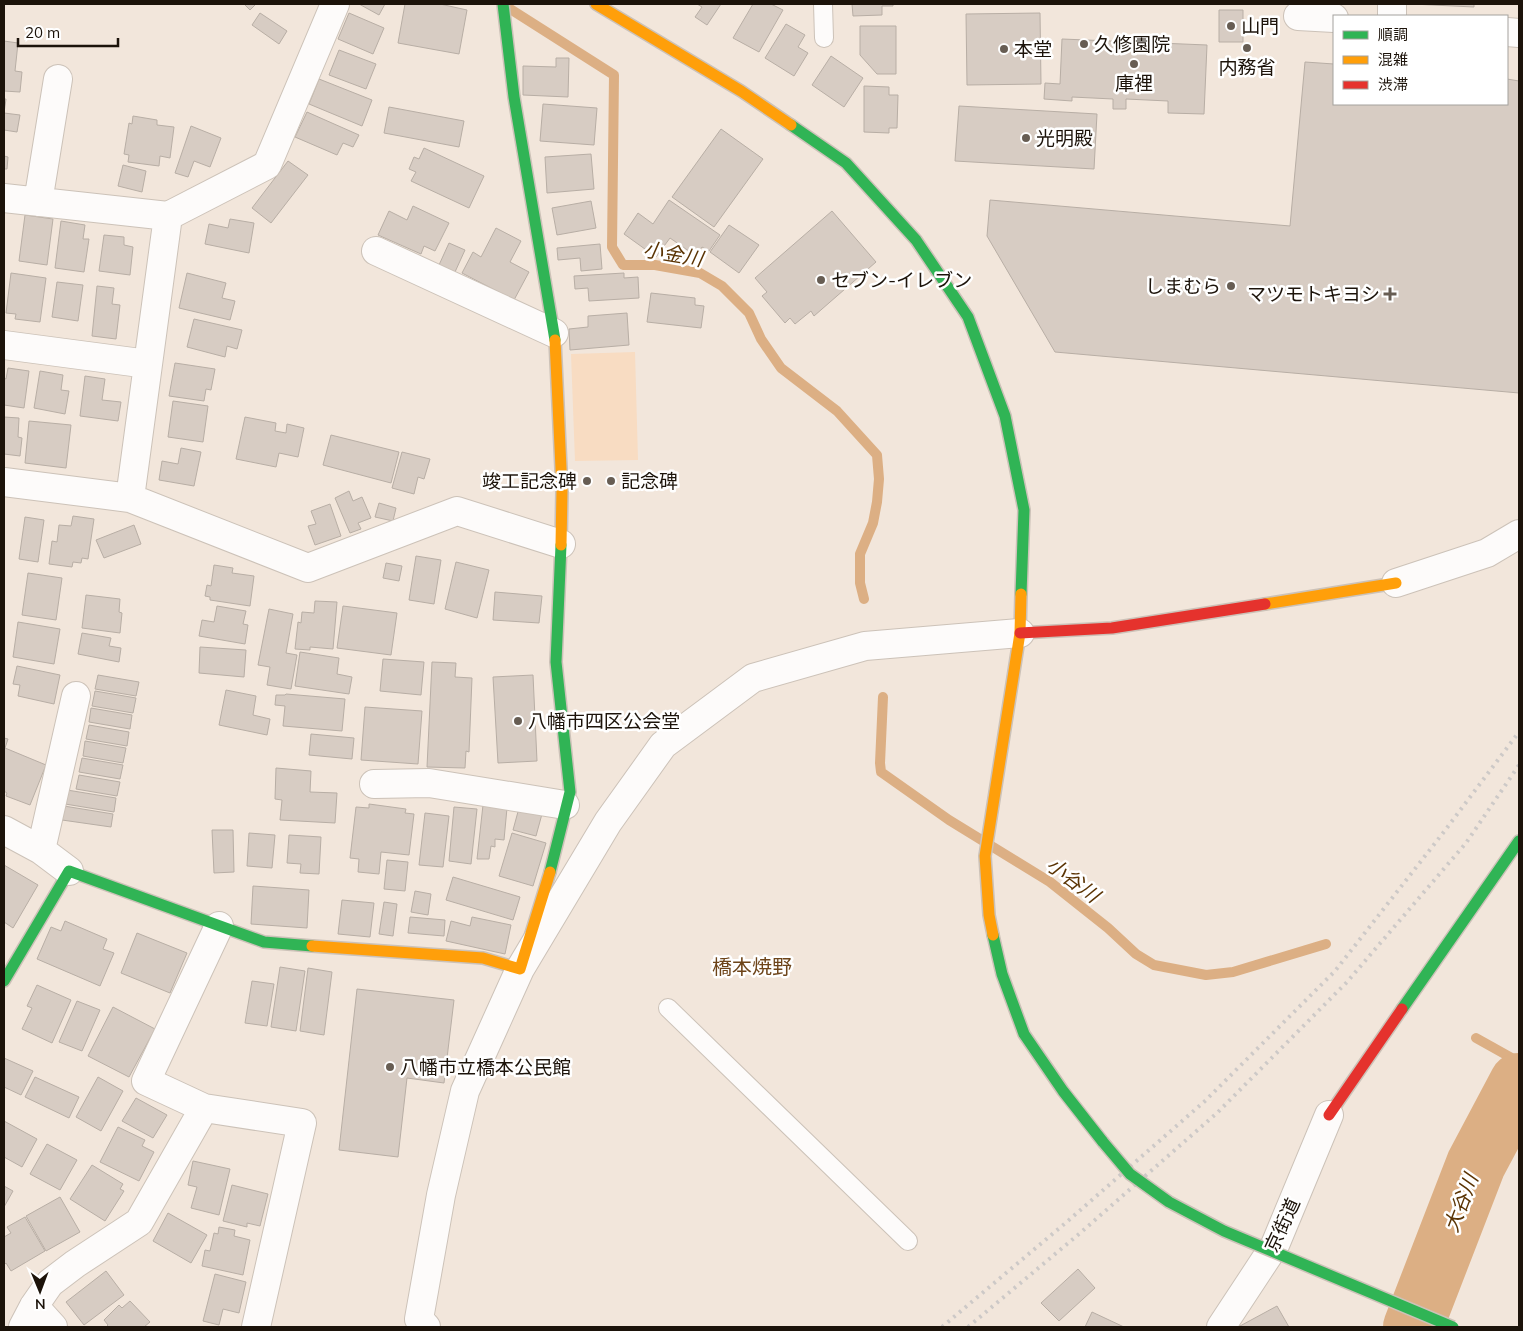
<svg xmlns="http://www.w3.org/2000/svg" width="1523" height="1331" viewBox="0 0 1523 1331" font-family="Mulish,'Noto Sans JP',sans-serif">
	<rect width="100%" height="100%" fill="#f2e6db"/>
	<path fill="#f8dcc2" d="M635 352 638 460 575 461 571 354Z"/>
	<g fill="none" stroke-linecap="round" stroke-linejoin="round">
		<path stroke="#dcaf84" stroke-width="10" d="M507 7 614 75 612 247 623 265H655L700 273 722 286 749 313 761 339 781 368 837 411 877 455 879 479 877 502 873 523 860 554V583L864 599
			M883 697 880 763 881 772 949 820 1050 882 1108 928 1136 954 1154 965 1206 975 1233 972 1326 944
			M1476 1038 1519 1062"/>
		<path stroke="#dcaf84" stroke-width="60" d="M1413 1327 1476 1164 1519 1083"/>
	</g>
	<path fill="#d7ccc3" stroke="#b8aea5" d="M244 4H256L250 10Z
		M359 4H385L379 15Z
		M405 4H440L467 10 459 54 398 43Z
		M697 4H721L707 25 695 17 702 7Z
		M753 4H771L783 10 759 52 733 38Z
		M852 4H893V6H882V15L853 16Z
		M1412 4H1474V7Z
		M1219 10H1243V42H1219Z
		M260 13 287 31 279 44 252 25Z
		M349 13 384 28 373 54 338 39Z
		M1040 13 1041 84 967 85 966 14Z
		M786 24 805 35 798 47 808 53 794 76 765 58Z
		M860 26H896V74H877L860 55Z
		M1062 39 1207 45 1204 114 1168 113V101L1126 99V109H1113V99L1072 97V101L1044 99 1045 83 1060 84Z
		M4 41 18 43 15 71 22 72 20 92 4 91Z
		M339 50 376 64 366 89 329 75Z
		M831 56 863 78 844 107 812 85Z
		M556 58H569L568 97 523 95V66L556 67Z
		M1305 62 1334 64V104H1507V79L1519 81V393L1055 352 987 236 990 200 1290 226Z
		M319 79 372 100 362 126 309 104Z
		M864 86 889 87V95H898L897 128H889V133L864 132Z
		M4 99H6L4 113 20 115 17 132 4 130Z
		M543 104 597 108 594 145 540 141Z
		M959 106 1097 114 1094 169 955 161Z
		M389 107 464 121 459 147 384 133Z
		M307 112 359 135 353 147 343 143 337 155 295 137Z
		M133 116 157 120V125L174 127 170 158 160 156 159 166 128 162 129 155 124 154 129 123 132 124Z
		M191 126 221 138 210 167 194 161 188 177 175 173Z
		M721 129 763 159 714 227 672 197Z
		M424 148 484 176 469 208 411 181 416 172 409 169 414 157 419 159Z
		M591 154 594 189 547 193 545 157Z
		M4 156 8 157 7 169H4Z
		M288 161 308 175 271 223 252 208Z
		M123 165 146 171 142 192 118 186Z
		M669 200 720 235 709 251 702 247 696 256 670 238 656 257 624 234 638 213 653 224Z
		M591 201 596 228 557 235 552 208Z
		M413 206 449 223 435 251 424 246 421 254 378 235 389 211 407 220Z
		M832 211 876 262 814 316 811 311 795 324 790 318 785 323 762 296 767 292 755 278Z
		M25 215 53 219 47 265 19 261Z
		M230 219 254 223 249 253 205 244 209 224 228 228Z
		M61 221 85 225 83 239H89L84 272 55 268Z
		M729 225 759 245 739 273 710 252Z
		M496 228 521 241 510 262 529 272 514 300 462 273 473 252 481 257Z
		M104 235 124 237V245L133 247 130 275 99 271Z
		M449 243 465 250 455 272 439 265Z
		M600 244 602 269 581 271 580 258 558 260 557 248Z
		M11 273 46 278 40 322 15 319 16 314 6 313Z
		M187 273 226 283 222 298 235 301 230 320 179 308Z
		M624 273V278L638 277 639 298 589 301 588 288 575 289 574 276Z
		M57 282 83 285 78 321 52 317Z
		M97 286 114 288 112 304 120 305 116 339 92 336Z
		M651 293 695 298V305L704 306 701 328 647 322Z
		M627 313 629 345 570 350 569 329 588 327V316Z
		M194 319 242 330 237 349 227 346 225 357 187 347Z
		M175 363 215 369 211 390 206 389 204 401 169 396Z
		M8 368 29 371 24 408 4 405V378L6 379Z
		M40 371 63 375 61 390 69 391 65 414 34 408Z
		M85 376 105 379 102 400 121 402 118 421 80 416Z
		M173 401 208 406 203 442 168 437Z
		M4 417 19 418 18 437 22 438 20 456 4 454V461Z
		M245 417 276 423 275 431 286 433 287 424 304 428 298 457 279 453 276 467 236 459Z
		M29 421 71 425 66 468 25 463Z
		M331 435 399 452 391 483 323 465Z
		M181 448 201 452 194 486 159 480 162 461 178 464Z
		M402 452 430 459 424 479 418 477 414 494 392 488Z
		M349 491 353 501 362 497 371 518 358 523 361 529 350 533 335 498Z
		M379 503 396 508 393 521 375 517Z
		M330 504 341 536 315 545 308 526 316 524 311 511Z
		M73 516 94 519 88 559 82 558 81 563 73 562 72 567 49 564 52 541 57 542 59 525 71 526Z
		M25 517 44 520 38 562 19 559Z
		M134 525 141 544 104 558 96 540Z
		M416 556 441 560 434 604 409 600Z
		M456 562 489 570 477 618 445 609Z
		M386 563 402 566 399 581 383 578Z
		M214 565 233 568 232 573 254 576 250 606 210 600V597L205 596 207 585 211 586Z
		M28 573 62 578 56 620 22 615Z
		M495 592 542 596 539 623 493 620Z
		M86 595 120 599 119 612 122 613 120 633 82 628Z
		M315 601 337 602 333 649 310 647V650L295 649 298 622 301 623 302 612 314 613Z
		M217 606 246 611 243 624 248 625 245 644 199 636 202 620 214 622Z
		M343 606 397 613 391 655 337 648Z
		M269 609 293 614 286 653 297 655 291 689 267 685 270 667 258 665Z
		M18 622 60 629 54 664 13 657Z
		M82 633 111 638 109 646 121 648 119 662 78 654Z
		M200 647 246 650 244 677 199 673Z
		M300 652 339 658 337 674 352 677 349 694 295 686Z
		M383 659 424 662 421 695 380 691Z
		M432 662 456 663 455 677 472 678 469 752 466 751 465 768 427 767Z
		M17 666 60 675 54 704 18 696 20 685 13 684Z
		M98 675 139 682 136 696 95 689Z
		M533 675 537 761 498 763 493 677Z
		M226 690 256 696 253 715 270 719 267 735 219 725Z
		M95 691 136 698 133 713 92 706Z
		M286 694 345 699 342 731 283 726 285 706 275 705 276 695H285Z
		M365 707 422 711 418 764 361 760Z
		M91 708 132 715 130 729 89 722Z
		M89 725 129 732 127 746 86 739Z
		M311 734 354 738 352 759 309 755Z
		M4 738 8 739 5 748 46 765 30 805 6 796 7 793 4 791Z
		M85 741 126 748 123 763 83 756Z
		M82 758 123 765 120 779 79 772Z
		M276 768 311 771 310 792 337 793 335 823 280 820 282 800 275 799Z
		M79 775 120 782 117 796 76 789Z
		M67 790 116 798 114 812 65 804Z
		M369 804 406 809 405 813 414 814 409 855 381 852 379 874 358 872 359 859 350 858 356 807 369 808Z
		M483 805 507 808 504 840 495 839V847L491 846 489 859H477Z
		M64 806 113 814 111 827 62 820Z
		M454 807 477 809 471 864 449 861Z
		M519 808 542 814 536 836 513 830Z
		M425 813 449 816 443 867 419 865Z
		M212 830H233L234 872 214 873Z
		M249 833 275 835 272 868 247 866Z
		M512 833 546 843 533 886 499 876Z
		M289 835 321 837 319 874 300 873 301 864 287 863Z
		M387 860 408 862 405 891 384 889Z
		M4 865 38 885 13 928 4 922Z
		M453 877 520 897 513 920 446 900Z
		M253 886 309 890 307 928 251 924Z
		M415 891 431 894 428 915 411 912Z
		M342 900 374 903 370 937 338 934Z
		M384 902 397 904 393 936 379 934Z
		M410 917 445 920 444 936 408 933Z
		M472 917 511 925 505 954 446 941 451 921 470 926Z
		M65 921 107 939 103 949 114 953 100 986 37 959 51 927 61 931Z
		M137 933 187 953 170 993 121 973Z
		M280 967 305 971 296 1031 271 1027Z
		M308 968 332 972 324 1035 300 1031Z
		M252 981 274 984 267 1026 245 1023Z
		M37 985 71 1000 52 1043 22 1029 32 1008 27 1006Z
		M357 989 454 1000 444 1083 407 1078 398 1157 339 1150Z
		M77 1001 100 1010 82 1051 59 1042Z
		M113 1007 155 1029 129 1077 88 1056Z
		M4 1058 33 1071 21 1095 4 1087Z
		M35 1077 79 1097 69 1118 25 1097Z
		M98 1077 123 1091 101 1131 76 1117Z
		M136 1098 167 1115 153 1138 122 1121Z
		M4 1121 37 1139 22 1167 4 1157Z
		M118 1127 145 1140 142 1146 154 1152 139 1181 100 1162Z
		M47 1144 77 1160 60 1190 30 1174Z
		M193 1161 230 1169 219 1215 191 1208 197 1187 188 1185Z
		M92 1165 123 1184 120 1189 124 1191 105 1221 70 1199Z
		M232 1185 268 1194 260 1226 247 1223V1227L223 1221Z
		M4 1186 13 1191 4 1207Z
		M60 1197 80 1232 46 1251 26 1216Z
		M168 1213 207 1235 191 1263 153 1241Z
		M25 1217 45 1251 11 1271 6 1263 4 1265V1237L11 1233 7 1227Z
		M219 1227 235 1230 234 1236 250 1240 243 1275 202 1266 205 1250 210 1251 214 1233 218 1234Z
		M1078 1269 1095 1288 1059 1321 1041 1303Z
		M106 1271 124 1295 84 1325 66 1302Z
		M215 1274 246 1282 239 1313 223 1309 219 1325 203 1321Z
		M130 1301 150 1322 144 1327H106L108 1325 104 1320 119 1305 122 1308Z
		M1277 1306 1289 1327H1241L1240 1326Z
		M1092 1312 1124 1327H1085Z"/>
	<g fill="none" stroke-linecap="round" stroke-linejoin="round">
		<defs>
			<path id="lane" d="M823 4 824 38
				M668 1008 908 1241"/>
			<path id="street" d="M1298 16 1334 18
				M1392 16V4
				M1507 32 1519 33
				M4 198 168 216 267 165 335 4
				M38 202 58 79
				M376 251 554 333
				M4 345 148 364
				M4 482 130 498 308 568 457 511 561 544
				M130 498 168 216
				M1396 583 1487 553 1519 534
				M374 784 429 783 565 805
				M4 830 41 850 69 871
				M41 850 76 696
				M204 1108 146 1081 219 926
				M34 1306 53 1327
				M23 1327 34 1306 50 1283 75 1264 139 1222 204 1108 302 1123 256 1327
				M426 1327 419 1319 441 1195 465 1091 520 969 608 822 663 745 753 678 865 646 1020 633
				M1221 1327 1275 1245 1329 1115"/>
			<path id="fast" d="M503 4 514 97 555 340
				M791 125 846 163 916 240 968 317 1005 416 1024 510 1021 594
				M550 872 570 792 556 662 561 545
				M993 935 1002 974 1024 1034 1063 1091 1103 1142
				M4 981 69 871 264 942 312 946
				M1402 1009 1519 841"/>
			<path id="slow" d="M596 4 741 91 791 125
				M555 340 562 490 561 545
				M1265 604 1396 583
				M993 935 989 915 985 856 1020 633 1021 594
				M312 946 483 958 520 969 550 872"/>
			<path id="jam" d="M1020 633 1112 628 1265 604
				M1329 1115 1402 1009"/>
		</defs>
		<use href="#lane" stroke="#ccc2b8" stroke-width="20"/>
		<use href="#street" stroke="#ccc2b8" stroke-width="30"/>
		<use href="#fast" stroke="#ccc2b8" stroke-width="14"/>
		<use href="#slow" stroke="#ccc2b8" stroke-width="14"/>
		<use href="#jam" stroke="#ccc2b8" stroke-width="14"/>
		<use href="#lane" stroke="#fdfbfa" stroke-width="18"/>
		<use href="#street" stroke="#fdfbfa" stroke-width="28"/>
		<use href="#fast" stroke="#30b455" stroke-width="11"/>
		<use href="#slow" stroke="#ff9f0a" stroke-width="11"/>
		<use href="#jam" stroke="#e5322d" stroke-width="11"/>
		<path stroke="#cdc9c7" stroke-width="4" stroke-dasharray="2.5 5" stroke-linecap="butt" d="M942 1327 1069 1220 1205 1101 1335 971 1443 833 1519 732
			M968 1327 1079 1234 1217 1113 1347 982 1466 843 1519 765"/>
		<defs>
			<path id="fast-bridge" d="M1103 1142 1130 1174 1169 1202 1224 1231 1453 1327"/>
		</defs>
		<use href="#fast-bridge" stroke="#ccc2b8" stroke-width="14" stroke-linecap="butt"/>
		<use href="#fast-bridge" stroke="#30b455" stroke-width="11"/>
	</g>
	<g fill="#675d53" stroke="#fff" stroke-width="2">
		<circle cx="1231" cy="26" r="5"/>
		<circle cx="1084" cy="44" r="5"/>
		<circle cx="1247" cy="48" r="5"/>
		<circle cx="1004" cy="49" r="5"/>
		<circle cx="1134" cy="64" r="5"/>
		<circle cx="1026" cy="138" r="5"/>
		<circle cx="821" cy="280" r="5"/>
		<circle cx="1231" cy="286" r="5"/>
		<path d="M1387.5 286.5h5v5h5v5h-5v5h-5v-5h-5v-5h5z"/>
		<circle cx="587" cy="481" r="5"/>
		<circle cx="611" cy="481" r="5"/>
		<circle cx="518" cy="721" r="5"/>
		<circle cx="390" cy="1067" r="5"/>
	</g>
	<g text-anchor="middle" stroke-width="5" stroke-linejoin="round" paint-order="stroke">
		<g font-size="19" fill="#1c130a" stroke="#fff" text-anchor="start">
			<text x="1241" y="33">山門</text>
			<text x="1094" y="51">久修園院</text>
			<text x="1014" y="56">本堂</text>
			<text x="1247" y="74" text-anchor="middle">内務省</text>
			<text x="1134" y="90" text-anchor="middle">庫裡</text>
			<text x="1036" y="145">光明殿</text>
			<text x="831" y="287">セブン-イレブン</text>
			<text x="1221" y="293" text-anchor="end">しまむら</text>
			<text x="1380" y="301" text-anchor="end">マツモトキヨシ</text>
			<text x="577" y="488" text-anchor="end">竣工記念碑</text>
			<text x="621" y="488">記念碑</text>
			<text x="528" y="728">八幡市四区公会堂</text>
			<text x="400" y="1074">八幡市立橋本公民館</text>
		</g>
		<g font-size="19" fill="#1c130a" stroke="#fff">
			<text transform="translate(1282 1225) rotate(-65)" y="7">京街道</text>
		</g>
		<g font-size="20" font-style="italic" fill="#5b3404" stroke="#fff">
			<text transform="translate(673 254) rotate(10)" y="7">小金川</text>
			<text transform="translate(1073 880) rotate(37)" y="7">小谷川</text>
			<text transform="translate(1461 1203) rotate(-69)" y="7">大谷川</text>
		</g>
		<g font-size="20" fill="#6d4419" stroke="#fff">
			<text x="752" y="974">橋本焼野</text>
		</g>
	</g>
	<rect width="1523" height="1331" fill="none" stroke="#1c130a" stroke-width="10"/>
	<rect x="1333" y="15" width="175" height="90" fill="#ffffff" stroke="#a4a19d"/>
	<rect x="1343" y="31" width="25" height="8" fill="#30b455" stroke="#a4a19d"/>
	<text x="1378" y="40" font-size="15" fill="#1c130a">順調</text>
	<rect x="1343" y="56" width="25" height="8" fill="#ff9f0a" stroke="#a4a19d"/>
	<text x="1378" y="65" font-size="15" fill="#1c130a">混雑</text>
	<rect x="1343" y="81" width="25" height="8" fill="#e5322d" stroke="#a4a19d"/>
	<text x="1378" y="90" font-size="15" fill="#1c130a">渋滞</text>
	<g transform="translate(40 1291) rotate(179)" stroke="#ffffff" stroke-width="4" paint-order="stroke">
	<path d="M0-4L9 19L0 12L-9 19Z" fill="#1c130a"/>
	<text y="-8" font-size="14" font-weight="bold" text-anchor="middle" fill="#1c130a">N</text>
	</g>
	<path d="M18 38v8h100v-8" fill="none" stroke="#1c130a" stroke-width="2.5"/>
	<text x="25" y="38" font-size="15" fill="#1c130a" stroke="#ffffff" stroke-width="4" paint-order="stroke">20 m</text>
</svg>
